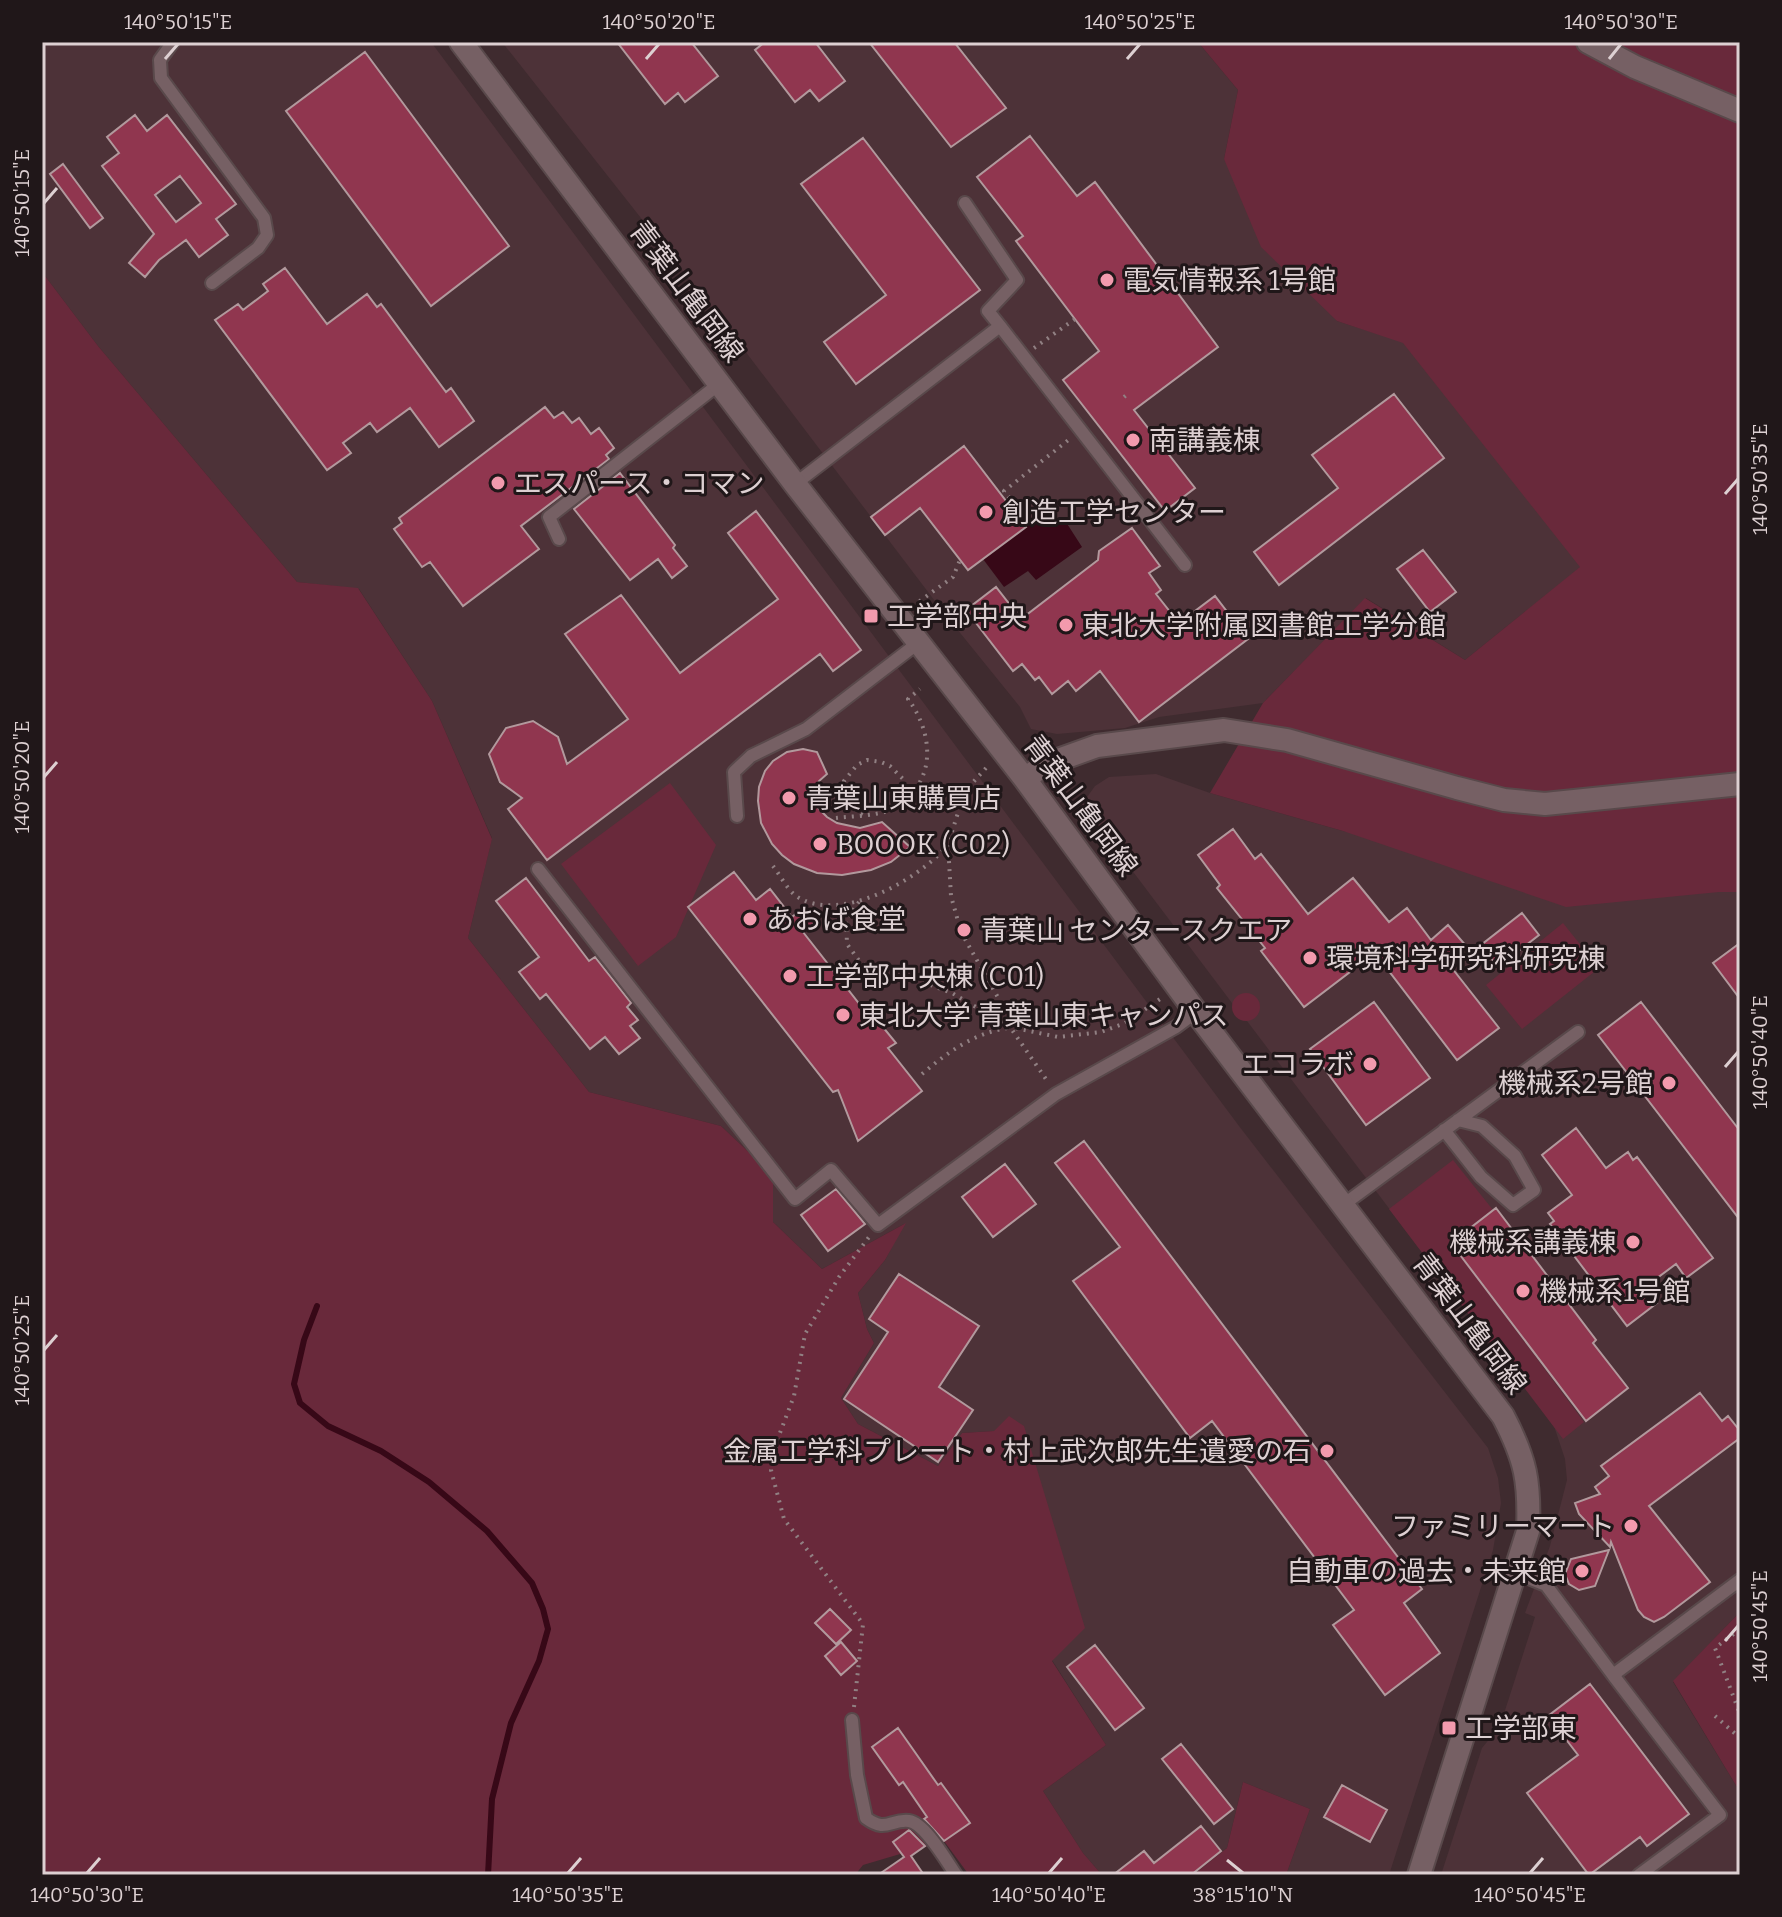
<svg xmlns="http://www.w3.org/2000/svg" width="1782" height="1917" viewBox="0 0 1782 1917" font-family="Bitter,'Noto Sans JP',serif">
	<rect width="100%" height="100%" fill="#3f2b2f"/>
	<path fill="#4d3238" d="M42 42H431L1239 1126 1488 1448 1498 1478 1501 1503 1493 1550 1389 1875H1286L1310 1809 1243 1782 1227 1848 1193 1875H1102L1083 1853 1043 1791 1106 1745 1052 1660 994 1431 962 1433 938 1466 858 1424 841 1398 874 1343 867 1329 858 1293 885 1260 904 1224 822 1269 773 1222V1175L721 1126 589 1092 468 938 492 838 432 701 359 589 297 582 98 346 42 272Z
		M502 42H1198L1238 90 1224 159 1337 321 1403 342 1581 567 1465 660 1366 598 1263 703 1159 717 1125 728 1057 734 1031 729 1020 707 944 613 723 322Z
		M1156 774 1210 793 1343 831 1719 892H1740V1612L1673 1682 1740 1792V1875H1441L1482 1748 1500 1726 1535 1617 1525 1613 1550 1546 1567 1480 1565 1459 1554 1426 1247 1021 1236 1016 1232 1003 1082 804 1095 786 1109 777Z"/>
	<path fill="#69293b" d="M1198 42H1740V892H1719L1566 907 1343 831 1210 793 1263 703 1365 598 1465 660 1580 567 1403 343 1337 321 1261 247 1224 159 1238 90Z
		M42 272 98 346 297 582 358 588 432 701 492 839 468 938 589 1092 721 1126 773 1175V1222L822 1269 906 1223 885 1260 858 1293 867 1329 874 1343 841 1398 858 1424 938 1466 962 1433 994 1431 1009 1416 1024 1426 1085 1628 1052 1661 1106 1745 1043 1791 1083 1853 1102 1875H969L944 1841 863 1865 855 1875H42Z
		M670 783 716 845 676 937 638 966 561 864Z
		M1563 923 1599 968 1522 1029 1486 985Z
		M1232 1007a14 14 0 1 1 28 0a14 14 0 1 1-28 0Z
		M1453 1160 1493 1210 1451 1243 1584 1422 1563 1439 1389 1209Z
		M1740 1612V1792L1673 1681Z
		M1243 1782 1310 1809 1286 1875H1193L1227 1848Z"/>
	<path fill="#370817" d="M1039 517 1064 519 1082 547 1036 580 1028 571 1004 587 983 559Z"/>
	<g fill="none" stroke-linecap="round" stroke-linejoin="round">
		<path stroke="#370817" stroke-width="6" d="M317 1306 304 1340 294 1384 300 1403 328 1426 381 1451 429 1482 487 1531 532 1583 543 1609 548 1629 539 1661 511 1723 492 1799 488 1875"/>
	</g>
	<path fill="#90364f" stroke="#b2999d" stroke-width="2" fill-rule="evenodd" d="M617 42H691L718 76 685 102 678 93 665 104Z
		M765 42H815L845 81 819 101 810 90 795 102 755 50Z
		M869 42H954L1006 108 951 147Z
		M365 52 509 246 431 306 286 111Z
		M135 115 147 131 167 115 236 204 216 219 228 235 199 257 186 240 159 260 145 277 129 263 154 234 102 166 119 153 107 137ZM180 176 201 203 176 222 155 195Z
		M1030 136 1077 196 1095 182 1218 347 1134 410 1195 488 1165 511 1063 380 1099 351 1016 241 1023 236 977 177Z
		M863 138 980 290 856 384 824 342 886 295 801 184Z
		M63 164 103 218 90 228 50 174Z
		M285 268 327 324 367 294 377 307 381 304 446 392 451 388 474 421 439 447 410 408 377 432 370 423 343 443 351 453 327 470 215 320 238 304 243 310 268 291 263 284Z
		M1394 394 1444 458 1279 585 1254 552 1338 488 1312 455Z
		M545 407 554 418 563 412 572 423 579 418 591 434 599 428 614 448 606 455 609 459 521 526 539 549 463 606 430 562 422 567 394 529 402 523 399 518Z
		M964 446 1026 527 968 570 920 508 885 535 871 517Z
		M620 473 675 545 673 548 687 566 672 578 658 559 630 580 574 509Z
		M756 511 861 650 833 671 820 654 547 860 508 809 522 798 500 782 489 754 506 728 533 721 558 737 567 764 628 719 565 634 621 595 680 673 778 599 728 533Z
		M1132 528 1160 566 1149 573 1161 590 1156 594 1179 623 1215 596 1248 639 1139 722 1100 671 1076 691 1068 681 1052 694 1039 677 1035 680 1022 664 1013 671 966 610 996 587 1021 619 1098 560 1099 551Z
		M1423 550 1456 592 1430 612 1397 569Z
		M803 749 817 752 827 774 819 781 815 789 818 808 827 817 837 823 860 828 882 822 910 847 891 862 871 870 842 875 817 873 794 864 782 855 772 844 761 823 758 801 759 787 765 771 773 761 787 752Z
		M1233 829 1255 859 1261 854 1308 914 1353 878 1389 922 1407 908 1431 940 1448 925 1467 947 1448 963 1499 1028 1457 1060 1375 953 1304 1007 1261 951 1265 948 1217 888 1220 885 1198 855Z
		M734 872 756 900 770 889 792 917 804 907 816 922 803 932 875 1024 878 1021 896 1043 888 1048 922 1091 858 1141 838 1090 833 1092 688 907Z
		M526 878 589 961 595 957 631 1003 627 1007 638 1020 630 1026 640 1038 619 1054 605 1037 590 1049 546 994 540 999 519 972 539 957 496 901Z
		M1522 913 1539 935 1498 967 1481 945Z
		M1740 943V999L1713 963Z
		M1374 1002 1430 1078 1366 1125 1310 1049Z
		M1641 1002 1740 1131V1220L1598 1035Z
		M1576 1128 1606 1168 1628 1152 1633 1160 1637 1157 1713 1258 1686 1278 1676 1264 1645 1287 1657 1303 1627 1326 1550 1224 1554 1221 1548 1213 1572 1195 1542 1155Z
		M1084 1141 1422 1589 1404 1603 1440 1653 1385 1695 1333 1625 1354 1610 1212 1421 1190 1438 1073 1281 1120 1247 1055 1163Z
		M1005 1164 1036 1204 993 1237 962 1197Z
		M836 1189 865 1224 828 1251 801 1215Z
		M1496 1208 1596 1340 1593 1343 1628 1388 1586 1421 1451 1243Z
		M899 1274 979 1326 939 1387 973 1410 938 1462 844 1399 888 1332 869 1319Z
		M1700 1393 1722 1421 1728 1416 1740 1431V1438L1649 1506 1710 1582 1664 1617 1654 1622 1644 1617 1638 1610 1611 1542 1610 1547 1579 1514 1575 1503 1600 1494 1595 1487 1609 1476 1601 1466Z
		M1609 1550 1595 1586 1579 1590 1569 1584 1565 1574 1571 1559Z
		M830 1609 851 1630 836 1644 815 1623Z
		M841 1642 857 1661 841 1675 825 1656Z
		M1095 1645 1144 1708 1115 1730 1067 1667Z
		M1590 1684 1689 1814 1647 1846 1640 1837 1589 1875 1527 1793 1578 1755 1548 1716Z
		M898 1728 938 1785 941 1783 970 1823 944 1841 924 1819 927 1817 903 1782 899 1785 872 1747Z
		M1181 1744 1233 1809 1214 1824 1162 1759Z
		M1342 1785 1387 1810 1370 1842 1324 1817Z
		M1201 1826 1221 1851 1191 1875H1113L1144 1851 1154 1863Z
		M909 1830 925 1846 911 1856 924 1875H878L904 1857 893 1842Z"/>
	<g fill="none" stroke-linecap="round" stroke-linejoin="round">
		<defs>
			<path id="service" d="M173 42 160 60 161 78 264 218 267 235 258 248 212 283
				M965 203 1017 280 988 311 1000 326
				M795 484 1000 326 1185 565
				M559 539 549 517 719 384
				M737 816 734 772 751 756 806 729 918 643
				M538 869 795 1199 831 1170 878 1225 1056 1094 1176 1027 1196 1012
				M1444 1130 1481 1177 1513 1205 1534 1190 1515 1156 1482 1126 1458 1120
				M1343 1205 1578 1032
				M1516 1573 1546 1585 1613 1675 1740 1580
				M1613 1675 1720 1815 1639 1875
				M852 1720 857 1775 866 1818C886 1833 890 1819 909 1821 925 1823 947 1862 956 1875"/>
			<path id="tertiary" d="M461 42 795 484 1025 779 1196 1012 1503 1416C1526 1460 1530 1482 1528 1531L1419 1875
				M1588 42 1635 67 1740 111
				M1025 779 1044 765 1097 746 1224 730 1287 740 1457 788 1504 800 1545 804 1740 784"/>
		</defs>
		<use href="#service" stroke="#59494b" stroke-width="16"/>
		<use href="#tertiary" stroke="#59494b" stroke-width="26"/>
		<path stroke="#918083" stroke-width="4" stroke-dasharray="2 6" stroke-linecap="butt" d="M1034 348 1075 319
			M1124 397 1130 392
			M1017 516 1021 512 1004 491 1071 438
			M913 606 953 577 960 560
			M986 768 965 791 948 844 951 896 961 932 1000 1001 1010 1027 1048 1082
			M863 814C847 806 845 797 844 781L857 765 867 760 881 762 890 766 904 780 907 797
			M836 818C854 816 874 816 891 810 898 808 904 800 910 795 937 768 929 727 908 699L920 689
			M773 866C780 875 787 889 796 896 839 925 918 880 947 846
			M859 902 846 920 847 944 860 962 876 973 920 981 952 993 1010 1027 1058 1037 1101 1032 1125 1023 1163 997
			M922 1074C948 1052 974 1033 1008 1028
			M1740 1629 1715 1648 1740 1714
			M854 1707 863 1624 784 1519 771 1470 778 1438 794 1396 805 1334 839 1277 869 1237
			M1715 1716 1740 1738"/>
		<use href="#service" stroke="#766064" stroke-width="12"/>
		<use href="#tertiary" stroke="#766064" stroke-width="22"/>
	</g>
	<path fill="none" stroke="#ddd0d2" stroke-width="3" d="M165 59 178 44M646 59 659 44M1127 59 1140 44M1609 59 1621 44M44 203 57 188M1725 494 1738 479M44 777 57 762M1725 1067 1738 1052M44 1350 57 1335M1725 1641 1738 1626M1227 1860 1243 1873M87 1873 100 1858M568 1873 581 1858M1049 1873 1062 1858M1530 1873 1543 1858"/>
	<g fill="#f29aad" stroke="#201719" stroke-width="3">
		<circle cx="1107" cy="280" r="8"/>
		<circle cx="1133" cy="440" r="8"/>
		<circle cx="498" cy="483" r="8"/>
		<circle cx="986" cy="512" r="8"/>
		<rect x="863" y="608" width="16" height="16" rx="4"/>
		<circle cx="1066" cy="625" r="8"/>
		<circle cx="789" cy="798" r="8"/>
		<circle cx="820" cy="844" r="8"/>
		<circle cx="750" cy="919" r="8"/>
		<circle cx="964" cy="930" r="8"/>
		<circle cx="1310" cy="958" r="8"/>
		<circle cx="790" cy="976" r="8"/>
		<circle cx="843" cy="1015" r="8"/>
		<circle cx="1370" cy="1064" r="8"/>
		<circle cx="1669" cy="1083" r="8"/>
		<circle cx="1633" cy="1242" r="8"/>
		<circle cx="1523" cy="1291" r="8"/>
		<circle cx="1327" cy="1451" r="8"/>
		<circle cx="1631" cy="1526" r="8"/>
		<circle cx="1582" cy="1571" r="8"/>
		<rect x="1441" y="1720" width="16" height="16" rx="4"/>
	</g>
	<g text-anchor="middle" stroke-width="6" stroke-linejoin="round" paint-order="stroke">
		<g font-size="28" fill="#ddd0d2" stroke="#201719" text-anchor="start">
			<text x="1123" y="290">電気情報系 1号館</text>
			<text x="1149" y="450">南講義棟</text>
			<text x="514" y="493">エスパース・コマン</text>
			<text x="1002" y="522">創造工学センター</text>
			<text x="887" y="626">工学部中央</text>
			<text x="1082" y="635">東北大学附属図書館工学分館</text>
			<text x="805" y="808">青葉山東購買店</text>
			<text x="836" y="854">BOOOK (C02)</text>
			<text x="766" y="929">あおば食堂</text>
			<text x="980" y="940">青葉山 センタースクエア</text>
			<text x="1326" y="968">環境科学研究科研究棟</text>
			<text x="806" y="986">工学部中央棟 (C01)</text>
			<text x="859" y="1025">東北大学 青葉山東キャンパス</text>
			<text x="1354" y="1074" text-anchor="end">エコラボ</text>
			<text x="1653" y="1093" text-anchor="end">機械系2号館</text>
			<text x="1617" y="1252" text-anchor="end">機械系講義棟</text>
			<text x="1539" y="1301">機械系1号館</text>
			<text x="1311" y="1461" text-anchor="end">金属工学科プレート・村上武次郎先生遺愛の石</text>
			<text x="1615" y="1536" text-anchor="end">ファミリーマート</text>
			<text x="1566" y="1581" text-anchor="end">自動車の過去・未来館</text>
			<text x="1465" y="1738">工学部東</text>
		</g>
		<g font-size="28" fill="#ddd0d2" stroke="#201719">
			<text transform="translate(687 291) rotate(53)" y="10">青葉山亀岡線</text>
			<text transform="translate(1081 805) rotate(53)" y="10">青葉山亀岡線</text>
			<text transform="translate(1470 1323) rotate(53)" y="10">青葉山亀岡線</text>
		</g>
	</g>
	<rect width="1782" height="1917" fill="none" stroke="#201719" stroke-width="88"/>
	<rect x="44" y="44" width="1694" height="1829" fill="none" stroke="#ddd0d2" stroke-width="3"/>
	<g font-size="20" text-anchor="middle" fill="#ddd0d2">
		<text x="178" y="29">140°50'15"E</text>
		<text x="659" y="29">140°50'20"E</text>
		<text x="1140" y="29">140°50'25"E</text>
		<text x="1621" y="29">140°50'30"E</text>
		<text transform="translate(22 203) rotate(-90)" y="7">140°50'15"E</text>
		<text transform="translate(1760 479) rotate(-90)" y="7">140°50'35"E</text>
		<text transform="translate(22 777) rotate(-90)" y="7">140°50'20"E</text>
		<text transform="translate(1760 1052) rotate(-90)" y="7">140°50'40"E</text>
		<text transform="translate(22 1350) rotate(-90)" y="7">140°50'25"E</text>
		<text transform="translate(1760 1626) rotate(-90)" y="7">140°50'45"E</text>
		<text x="87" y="1902">140°50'30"E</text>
		<text x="568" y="1902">140°50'35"E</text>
		<text x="1049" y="1902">140°50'40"E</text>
		<text x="1243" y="1902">38°15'10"N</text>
		<text x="1530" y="1902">140°50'45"E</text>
	</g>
</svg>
